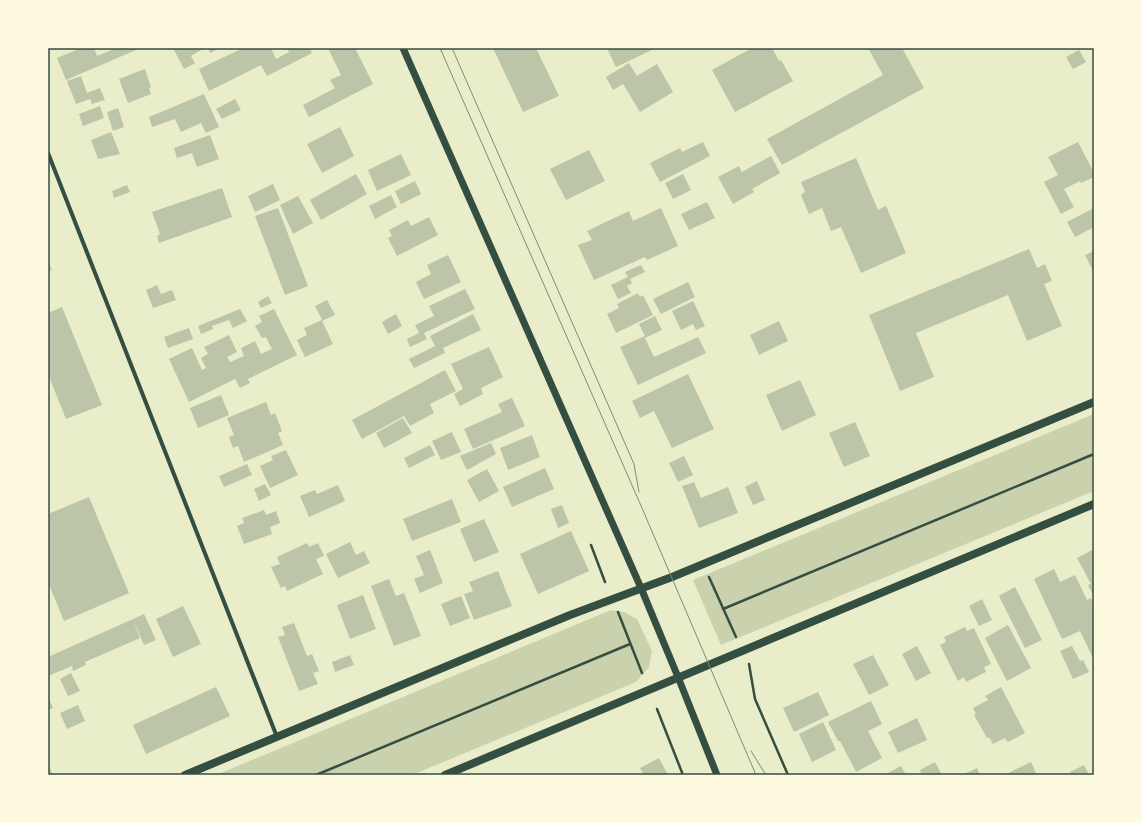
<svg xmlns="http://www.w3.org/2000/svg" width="1142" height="823" viewBox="0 0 1142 823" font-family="Arial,sans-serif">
	<rect width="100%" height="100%" fill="#e9edc9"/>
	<path fill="#cad2ad" d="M1094 414V491L721 645 693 580Z
		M611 610 624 612 637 619 652 651 649 667 636 682 412 775H216Z"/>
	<path fill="#bcc5a7" d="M81 48H94L97 56 116 48H135L136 50 66 80 57 58Z
		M173 48H202L203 49 191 56 195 63 184 69Z
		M208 48H220L210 53Z
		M243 48H271L276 59 289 52 287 48H310L312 53 267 76 261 65 209 91 199 69Z
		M328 48H355L373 84 309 117 303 105 335 88 330 80 341 75Z
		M493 48H536L559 96 523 112Z
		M607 48H656L616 67Z
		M752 48H772L779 61 781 60 793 81 735 112 712 70Z
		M868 48H902L924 88 782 165 767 139 883 75Z
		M1079 50 1086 62 1073 69 1066 57Z
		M629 63 637 76 657 64 673 92 640 112 623 84 613 90 606 77Z
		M145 69 151 87 149 88 151 94 128 103 119 79Z
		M81 76 87 93 100 88 105 100 92 104 90 99 76 104 67 81Z
		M204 94 219 127 206 133 201 123 181 132 175 119 152 127 149 117Z
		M235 99 241 110 222 119 216 109Z
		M100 106 104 118 83 126 79 114Z
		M118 108 124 127 113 131 107 112Z
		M340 127 354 156 322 173 307 144Z
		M111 132 120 154 98 159 91 140Z
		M210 135 219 159 197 167 192 153 177 158 174 148Z
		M703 142 710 156 660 182 650 163 680 148 682 152Z
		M1078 142 1094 173V177L1081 183 1080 181 1064 189 1074 207 1061 214 1044 182 1058 175 1048 157Z
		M589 150 605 181 566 200 550 169Z
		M401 154 411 175 377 191 368 170Z
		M771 156 780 173 752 189 754 192 733 204 718 177 739 166 742 172Z
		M856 158 878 210 886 206 906 253 861 273 841 227 831 231 822 208 809 214 801 195 805 192 801 182Z
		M356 174 367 194 321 220 310 200Z
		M683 174 691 190 673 199 665 183Z
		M415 181 421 194 401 204 395 191Z
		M273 184 280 200 255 212 248 196Z
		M127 185 130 192 114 198 112 191Z
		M222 188 232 217 159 243 157 236 160 234 152 212Z
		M391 195 397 207 375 219 369 206Z
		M298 196 313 223 293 234 280 205Z
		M707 202 715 218 689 230 681 214Z
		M278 208 308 286 285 295 255 216Z
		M661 208 678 246 647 260 645 257 594 280 578 245 592 240 587 231 629 211 633 221Z
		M1094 208V227L1075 237 1067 222Z
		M429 217 438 235 397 256 388 238 392 236 389 230 408 220 411 226Z
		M1029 249 1037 268 1045 264 1052 281 1044 284 1062 326 1027 341 1008 295 916 333 934 377 900 391 869 315Z
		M1094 251V273L1085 255Z
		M448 255 461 282 424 299 416 282 431 274 427 265Z
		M48 261 52 270 48 271Z
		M641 265 645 272 630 279 632 283 627 286 631 293 618 299 611 285 628 277 625 272Z
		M688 282 695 297 661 314 653 299Z
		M157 285 161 294 172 290 176 300 153 308 146 290Z
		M465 289 475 309 424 333 427 339 410 347 407 339 419 333 415 325 434 316 429 306Z
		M638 293 640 297 643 295 653 315 616 333 607 314 619 308 617 304Z
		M268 296 272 303 261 308 258 302Z
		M327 300 335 315 322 321 333 344 305 357 297 340 307 335 304 328 322 320 315 306Z
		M693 301 705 326 696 330 693 324 681 330 672 311Z
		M62 307 102 405 66 419 48 374V313Z
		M240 309 247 321 233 328 229 320 212 326 213 329 201 334 198 326Z
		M274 309 297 355 248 379 250 383 240 388 235 379 189 402 169 359 192 348 202 370 206 368 201 358 208 354 204 347 229 335 237 352 227 357 230 362 244 356 241 348 255 341 261 354 272 349 266 337 262 338 255 326 262 322 259 316Z
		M396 314 402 326 388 334 382 322Z
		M473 314 481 330 443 348 445 353 414 368 409 359 435 346 430 336Z
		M655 316 662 330 645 338 654 357 698 337 706 353 638 385 620 347 645 336 639 324Z
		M779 321 788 341 759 355 750 335Z
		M189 328 193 339 168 348 164 337Z
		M489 347 503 377 481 388 483 394 460 406 454 394 463 389 451 364Z
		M445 370 456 391 430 404 434 413 410 426 404 416 362 439 352 420Z
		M688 374 714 429 672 448 654 411 640 418 632 401Z
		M800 380 816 415 782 431 766 395Z
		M221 395 229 415 198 428 190 408Z
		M512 398 525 426 473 449 464 429 502 412 498 404Z
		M266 402 271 415 275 413 282 431 278 433 283 445 244 462 238 446 233 448 229 437 234 435 227 418Z
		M403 418 412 433 384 448 376 433Z
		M855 422 870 456 844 467 829 433Z
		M452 432 461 452 441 460 432 441Z
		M532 435 540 457 508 470 500 448Z
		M491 443 496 454 467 470 460 456Z
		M430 445 435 455 409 468 404 458Z
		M286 450 298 475 270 488 260 466 273 460 271 456Z
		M684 456 693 475 678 482 669 463Z
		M247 464 252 475 224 487 219 476Z
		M545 468 554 489 512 507 503 487Z
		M487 469 499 491 479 502 467 480Z
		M757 481 765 500 753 505 745 487Z
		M694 482 701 498 728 487 738 513 699 528 682 486Z
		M265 484 271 495 259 501 254 489Z
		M338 485 345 501 309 517 300 496 315 490 317 494Z
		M89 497 129 593 64 621 48 582V514Z
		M452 499 461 522 412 541 403 519Z
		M562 505 569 523 558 528 551 509Z
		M264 510 266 515 276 511 280 523 270 527 272 534 244 544 237 526 244 523 242 518Z
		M484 519 499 552 474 562 460 529Z
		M571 531 589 571 538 594 520 554Z
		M350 542 356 555 364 551 370 563 338 578 326 554Z
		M307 543 309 547 318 543 324 556 316 559 323 574 287 591 285 586 281 588 271 567 280 564 277 557Z
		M1094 549V597L1088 585 1091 584 1077 558Z
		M430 550 443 583 420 593 414 579 424 575 416 556Z
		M1054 569 1060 582 1075 575 1087 600 1091 598 1094 606V654L1092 656 1080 631 1062 639 1034 579Z
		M498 571 512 606 474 620 464 594 473 591 469 582Z
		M389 579 396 596 404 593 421 636 394 646 371 586Z
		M1015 587 1042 640 1025 648 999 596Z
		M363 595 376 629 350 639 337 605Z
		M461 596 470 618 450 626 441 604Z
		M982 599 992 620 979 626 969 606Z
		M183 606 201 644 173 657 156 619Z
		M144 614 156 640 144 645 133 619Z
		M133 619 140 638 85 662 86 665 73 671 72 666 48 676V657Z
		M294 623 307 656 312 654 319 671 313 673 318 684 299 691 278 637 285 635 282 627Z
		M1008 625 1031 668 1007 681 985 638Z
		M965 627 967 631 974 628 991 664 984 667 986 672 966 682 964 677 958 681 940 645 946 642 944 637Z
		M917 646 931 673 916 681 902 654Z
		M1072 646 1080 661 1083 660 1089 672 1073 679 1060 651Z
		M350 655 354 665 335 672 332 662Z
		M873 655 889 685 869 695 853 664Z
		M71 673 80 691 68 696 60 679Z
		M216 687 230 716 146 754 133 725Z
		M1001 687 1025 733 1008 742 1005 738 993 744 989 737 987 738 974 715 976 714 973 708 988 700 985 696Z
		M818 692 829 715 794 732 783 708Z
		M48 697 53 708 48 710Z
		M871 701 882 724 868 731 882 758 856 772 840 741H838L828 722Z
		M78 705 85 721 67 729 60 713Z
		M917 718 927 740 898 753 888 732Z
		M823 722 836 750 812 762 799 734Z
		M659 758 668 775H644L640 768Z
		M935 762 942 775H922L920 770Z
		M1031 762 1037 775H1004Z
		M48 764 53 775H48Z
		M1084 765 1089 775H1071L1070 772Z
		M901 766 906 775H884Z
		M977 768 980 775H962Z"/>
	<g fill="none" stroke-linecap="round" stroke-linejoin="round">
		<path stroke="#344e41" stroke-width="2.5" d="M591 545 605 582
			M709 577 736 637
			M723 609 1094 454
			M618 612 642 673
			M749 664 755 699 788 775
			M657 709 683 775
			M316 775 630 644"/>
		<path stroke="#344e41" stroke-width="4" d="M48 153 277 737"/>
		<path stroke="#344e41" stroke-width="7" d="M403 48 641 588 678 677 717 775"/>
		<path stroke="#344e41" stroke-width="8" d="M185 775 570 615 672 577 1094 402
			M445 775 1094 504"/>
		<path stroke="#7c8e77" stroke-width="1" d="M440 48 642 508 756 775
			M452 48 634 464 639 492
			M751 751 766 775"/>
	</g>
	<rect width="1142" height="823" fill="none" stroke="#fefae0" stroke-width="98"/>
	<rect x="49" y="49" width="1044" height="725" fill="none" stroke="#344e41" stroke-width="1.5"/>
</svg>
